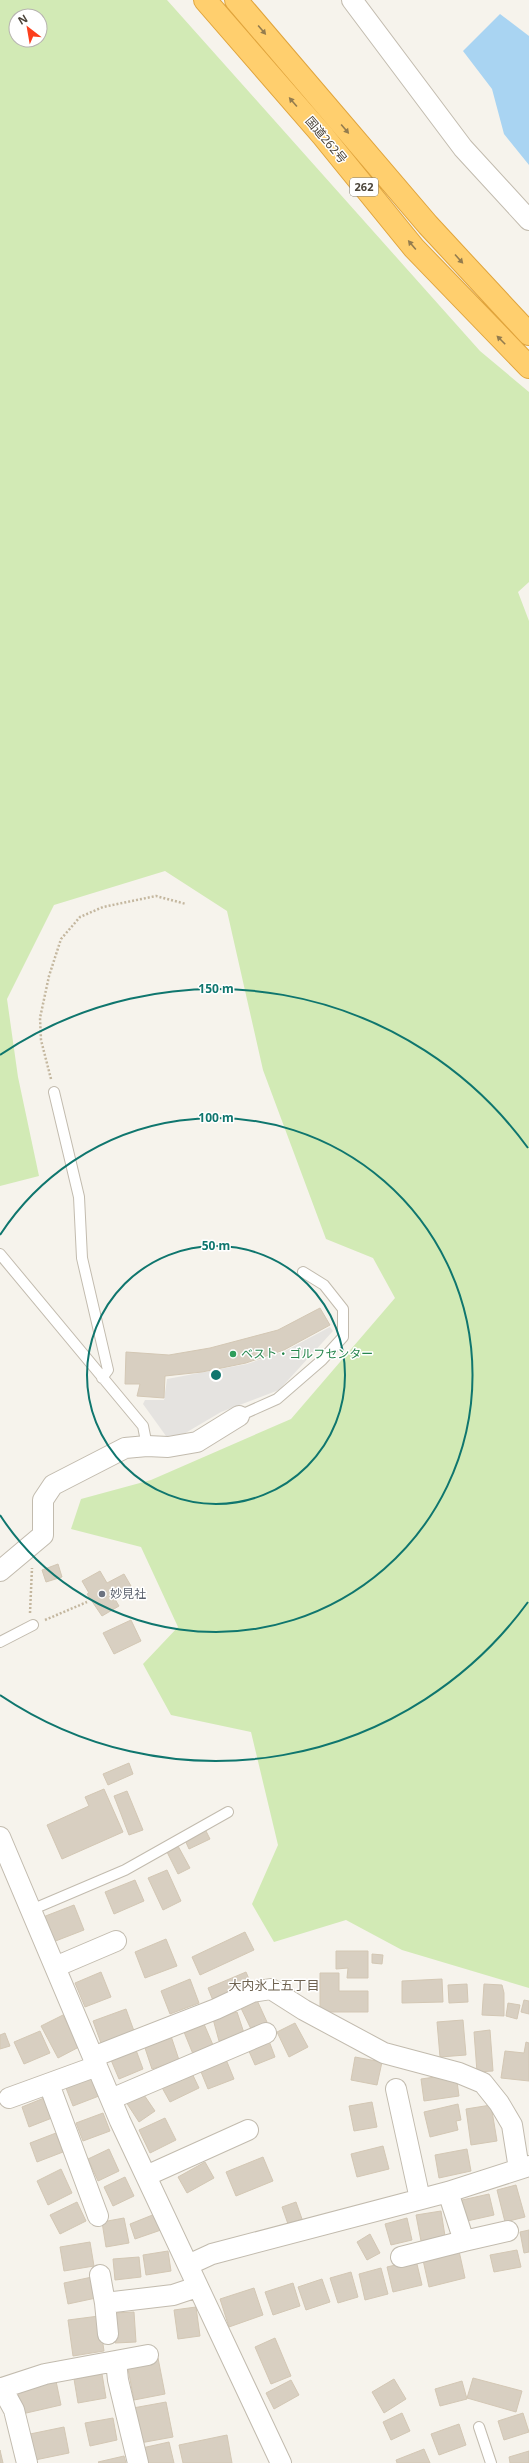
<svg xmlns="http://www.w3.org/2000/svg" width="529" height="2463" viewBox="0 0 529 2463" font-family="'Noto Sans','Noto Sans JP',sans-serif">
	<rect width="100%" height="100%" fill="#f6f3ec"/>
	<path fill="#d2eab5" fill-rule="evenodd" d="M0 0H167L480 351 529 392V582L518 592 529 621V1988L402 1950 346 1920 274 1942 252 1904 278 1845 251 1732 171 1715 143 1664 178 1627 141 1547 71 1529 81 1499 151 1480 291 1419 395 1298 373 1258 326 1239 263 1070 227 911 165 871 54 905 7 999 18 1077 39 1176 0 1186ZM16 16H40V40H16Z"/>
	<path fill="#e5e3e0" d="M330 1327 333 1331 279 1390 221 1412 182 1435 166 1436 143 1404 145 1400H164L167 1379 247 1364 285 1351Z"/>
	<path fill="#a9d4f2" d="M500 14 529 36V165L504 134 492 89 463 51Z"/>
	<path fill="#d8cfc1" stroke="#d3c7b4" d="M320 1308 330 1325 284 1350 246 1363 202 1372 165 1376 164 1398 137 1396 140 1384H125L126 1352 169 1355 210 1348 278 1330Z
		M58 1564 62 1577 46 1582 42 1570Z
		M100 1571 107 1583 124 1574 131 1586 113 1596 119 1606 102 1616 87 1594 89 1593 82 1581Z
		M131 1620 141 1641 114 1654 103 1633Z
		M129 1763 133 1774 108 1785 103 1774Z
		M104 1789 123 1832 62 1859 47 1825 89 1806 85 1797Z
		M127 1791 143 1830 129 1835 114 1796Z
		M205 1829 210 1839 189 1849 184 1838Z
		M178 1846 190 1868 178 1874 167 1852Z
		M167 1870 181 1901 163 1910 148 1878Z
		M135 1880 144 1901 114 1914 105 1892Z
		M74 1905 84 1930 53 1942 43 1917Z
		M245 1932 254 1950 200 1975 192 1957Z
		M166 1939 177 1966 145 1978 135 1952Z
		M336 1951H368V1978H347L348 1968 336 1969Z
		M372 1954 383 1955 382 1964 372 1963Z
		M101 1972 111 1997 85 2007 75 1983Z
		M246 1972 252 1986 214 2003 208 1988Z
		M320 1973H339V1991H368V2012H320Z
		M190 1979 199 2003 170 2014 161 1991Z
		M442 1979 443 2002 402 2003V1981Z
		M467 1984 468 2002 449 2003 448 1985Z
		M484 1984 502 1985 504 1993V2016L482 2015Z
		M256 1998 267 2022 251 2029 240 2006Z
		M524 2000 529 2001V2014L521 2012Z
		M508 2003 520 2005 517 2019 506 2016Z
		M126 2009 134 2031 101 2043 93 2021Z
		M237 2012 244 2033 219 2041 213 2019Z
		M63 2015 79 2047 58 2058 41 2026Z
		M463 2020 466 2055 440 2057 437 2022Z
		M295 2023 308 2047 289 2057 277 2032Z
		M204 2024 213 2045 193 2054 184 2032Z
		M490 2030 493 2071 477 2072 474 2032Z
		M40 2031 50 2053 24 2064 14 2042Z
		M5 2033 10 2046 0 2049V2035Z
		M171 2036 179 2060 152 2069 144 2045Z
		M269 2041 275 2057 255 2065 248 2049Z
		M526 2042 529 2043V2081L501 2078 505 2051 524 2053Z
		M136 2050 143 2069 119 2079 111 2060Z
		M225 2057 234 2079 208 2089 199 2067Z
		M355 2057 382 2062 377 2085 351 2080Z
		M190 2069 199 2088 170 2102 160 2084Z
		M456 2074 459 2096 424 2101 421 2079Z
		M92 2078 99 2096 73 2106 66 2088Z
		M142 2092 155 2111 139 2122 126 2102Z
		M44 2098 52 2118 29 2127 22 2107Z
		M372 2102 377 2127 354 2131 349 2106Z
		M458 2104 461 2120 456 2121 458 2130 430 2137 424 2112Z
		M491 2105 497 2141 471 2145 466 2109Z
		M103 2113 110 2131 83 2141 76 2123Z
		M165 2118 176 2140 150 2153 139 2130Z
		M56 2133 63 2152 37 2162 30 2143Z
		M383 2146 389 2169 357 2177 351 2154Z
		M109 2149 119 2171 98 2181 88 2159Z
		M467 2149 471 2171 439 2178 435 2155Z
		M263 2157 273 2181 236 2196 226 2172Z
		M205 2162 214 2178 187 2193 178 2177Z
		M61 2169 72 2193 48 2205 37 2181Z
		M125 2177 134 2196 113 2206 104 2187Z
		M516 2185 525 2217 505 2222 497 2190Z
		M489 2194 494 2215 467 2221 462 2200Z
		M77 2202 86 2221 60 2234 50 2215Z
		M296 2202 302 2219 288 2224 282 2207Z
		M441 2211 445 2236 421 2241 416 2215Z
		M155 2214 161 2230 135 2239 130 2224Z
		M124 2218 129 2243 106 2247 102 2222Z
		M407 2218 412 2240 391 2245 385 2224Z
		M529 2230V2252L524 2253 520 2232Z
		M370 2234 380 2253 367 2260 357 2242Z
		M90 2242 94 2266 64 2271 60 2247Z
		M517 2250 521 2267 494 2272 490 2255Z
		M168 2251 171 2271 146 2275 143 2255Z
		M459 2251 465 2278 429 2287 423 2260Z
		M139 2257 141 2277 115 2280 113 2259Z
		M416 2260 422 2285 393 2292 387 2267Z
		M381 2268 388 2294 365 2300 359 2274Z
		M351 2272 358 2297 338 2303 330 2278Z
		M92 2277 96 2298 68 2304 64 2283Z
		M322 2279 330 2302 306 2310 298 2287Z
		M293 2283 300 2306 273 2315 265 2292Z
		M254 2288 263 2315 229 2327 220 2299Z
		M196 2307 200 2336 178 2339 174 2310Z
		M134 2312 136 2342 115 2343 113 2313Z
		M99 2316 104 2351 73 2356 68 2320Z
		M275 2338 291 2376 271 2384 255 2347Z
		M158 2358 165 2394 134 2400 127 2364Z
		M102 2374 106 2398 78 2403 74 2379Z
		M473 2378 522 2391 516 2412 467 2398Z
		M394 2379 406 2399 384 2413 372 2392Z
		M291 2380 299 2395 274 2409 266 2393Z
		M56 2381 61 2405 22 2414 17 2390Z
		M462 2381 467 2399 440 2406 435 2389Z
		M166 2402 173 2437 140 2443 133 2408Z
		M402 2413 410 2431 391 2440 383 2422Z
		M523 2413 529 2432 504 2440 498 2421Z
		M113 2418 117 2440 90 2446 85 2423Z
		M459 2424 466 2445 439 2455 431 2434Z
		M64 2427 69 2453 35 2460 30 2434Z
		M227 2435 232 2463H183L179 2445Z
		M169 2442 174 2463H145L142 2448Z
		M424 2449 430 2463H397L396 2460Z
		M0 2450 3 2463H0Z
		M529 2451V2463H510L509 2457Z
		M124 2456 126 2463H99L98 2462Z"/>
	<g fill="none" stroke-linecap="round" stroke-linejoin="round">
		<defs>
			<path id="lane" d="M54 1092 79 1197 82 1258 108 1370 102 1378
				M0 1254 143 1426 147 1446
				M239 1416 277 1399 322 1360 343 1337V1309L324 1285 303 1272
				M0 1642 33 1625
				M31 1910 125 1870 228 1812
				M479 2427 491 2463"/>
			<path id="street" d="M352 0 463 148 529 220
				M0 1571 43 1535V1500L53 1485 125 1448 147 1446 168 1447 197 1442 239 1416
				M0 1837 120 2121 281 2463
				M55 1967 116 1941
				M93 2057 216 2009 252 1992 271 1989 304 2010 384 2053 459 2073 483 2083 499 2103 512 2125 519 2169
				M49 2084 98 2216
				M396 2089 420 2199
				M9 2098 97 2066
				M111 2099 266 2033
				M146 2176 248 2130
				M448 2192 464 2241 508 2231
				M401 2257 464 2241
				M188 2265 212 2254 448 2192 529 2166
				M100 2275 105 2303 173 2295 197 2287
				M105 2303 108 2334
				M116 2361 118 2380 138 2463
				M0 2388H2L14 2410 27 2463
				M2 2388 45 2374 148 2355"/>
			<path id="highway" d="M205 0 323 136 414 248 529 367
				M236 0 428 225 529 334"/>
		</defs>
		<use href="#lane" stroke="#c2bbae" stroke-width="12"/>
		<use href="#street" stroke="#c2bbae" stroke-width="22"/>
		<use href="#highway" stroke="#e0a43c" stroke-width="24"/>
		<path stroke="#c4b79f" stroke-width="2.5" stroke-dasharray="2 2" stroke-linecap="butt" d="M51 1079 41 1040 40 1018 49 976 61 939 80 917 103 907 156 896 186 904
			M30 1613 32 1568
			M45 1620 87 1602"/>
		<use href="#lane" stroke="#fff" stroke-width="10"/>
		<use href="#street" stroke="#fff" stroke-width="20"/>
		<use href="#highway" stroke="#ffcf6e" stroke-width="22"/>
	</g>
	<defs><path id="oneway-solid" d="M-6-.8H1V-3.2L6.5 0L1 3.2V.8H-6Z"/></defs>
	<g fill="#937c4e">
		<use href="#oneway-solid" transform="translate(262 30) rotate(50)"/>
		<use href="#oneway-solid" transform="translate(293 102) rotate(-131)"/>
		<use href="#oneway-solid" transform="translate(345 129) rotate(50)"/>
		<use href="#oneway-solid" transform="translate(412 245) rotate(-130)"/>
		<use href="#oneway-solid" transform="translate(459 259) rotate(48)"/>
		<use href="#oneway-solid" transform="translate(501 340) rotate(-135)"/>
	</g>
	<g fill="none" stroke="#0f766e" stroke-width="2">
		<circle cx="216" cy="1375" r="129"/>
		<path d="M0 1235A257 257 0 1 1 0 1515"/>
		<path d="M528 1602A386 386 0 0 1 0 1695M0 1055A386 386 0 0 1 528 1148"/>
	</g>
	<circle fill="#2e9e5b" stroke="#fff" stroke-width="1.5" cx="233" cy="1354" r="4"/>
	<circle fill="#6b7280" stroke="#fff" stroke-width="1.5" cx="102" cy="1594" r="4"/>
	<g text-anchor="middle" stroke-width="3" stroke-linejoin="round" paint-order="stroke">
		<rect fill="#fff" stroke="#817c74" stroke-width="1" x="350" y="178" width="28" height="18" rx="3"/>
		<g font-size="11" font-weight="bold" fill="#4b4439">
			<text x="364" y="191">262</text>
		</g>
		<g font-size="12" fill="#4b4439" stroke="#fff">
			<text transform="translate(326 140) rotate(50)" y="4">国道262号</text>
		</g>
		<g font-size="12" fill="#27864d" stroke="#fff" text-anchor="start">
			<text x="241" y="1358">ベスト・ゴルフセンター</text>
		</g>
		<g font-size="12" fill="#5b616d" stroke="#fff" text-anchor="start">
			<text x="110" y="1598">妙見社</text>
		</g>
		<g font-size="13" fill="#6e6250" stroke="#fff">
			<text x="274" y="1990">大内氷上五丁目</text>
		</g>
	</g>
	<circle cx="216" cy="1375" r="6" fill="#0f766e" stroke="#fff" stroke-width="2"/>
	<g font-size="12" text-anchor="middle" font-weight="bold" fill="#0f766e" stroke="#fff" stroke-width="3" stroke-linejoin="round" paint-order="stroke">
		<text x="216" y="993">150 m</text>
		<text x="216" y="1122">100 m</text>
		<text x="216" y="1250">50 m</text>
	</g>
	<g transform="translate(28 28) rotate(329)"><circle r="19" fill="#ffffff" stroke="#b7b4b0"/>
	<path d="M0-3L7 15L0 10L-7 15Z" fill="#fc3f1d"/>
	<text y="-6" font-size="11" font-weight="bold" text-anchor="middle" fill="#4b4439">N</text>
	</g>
</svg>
